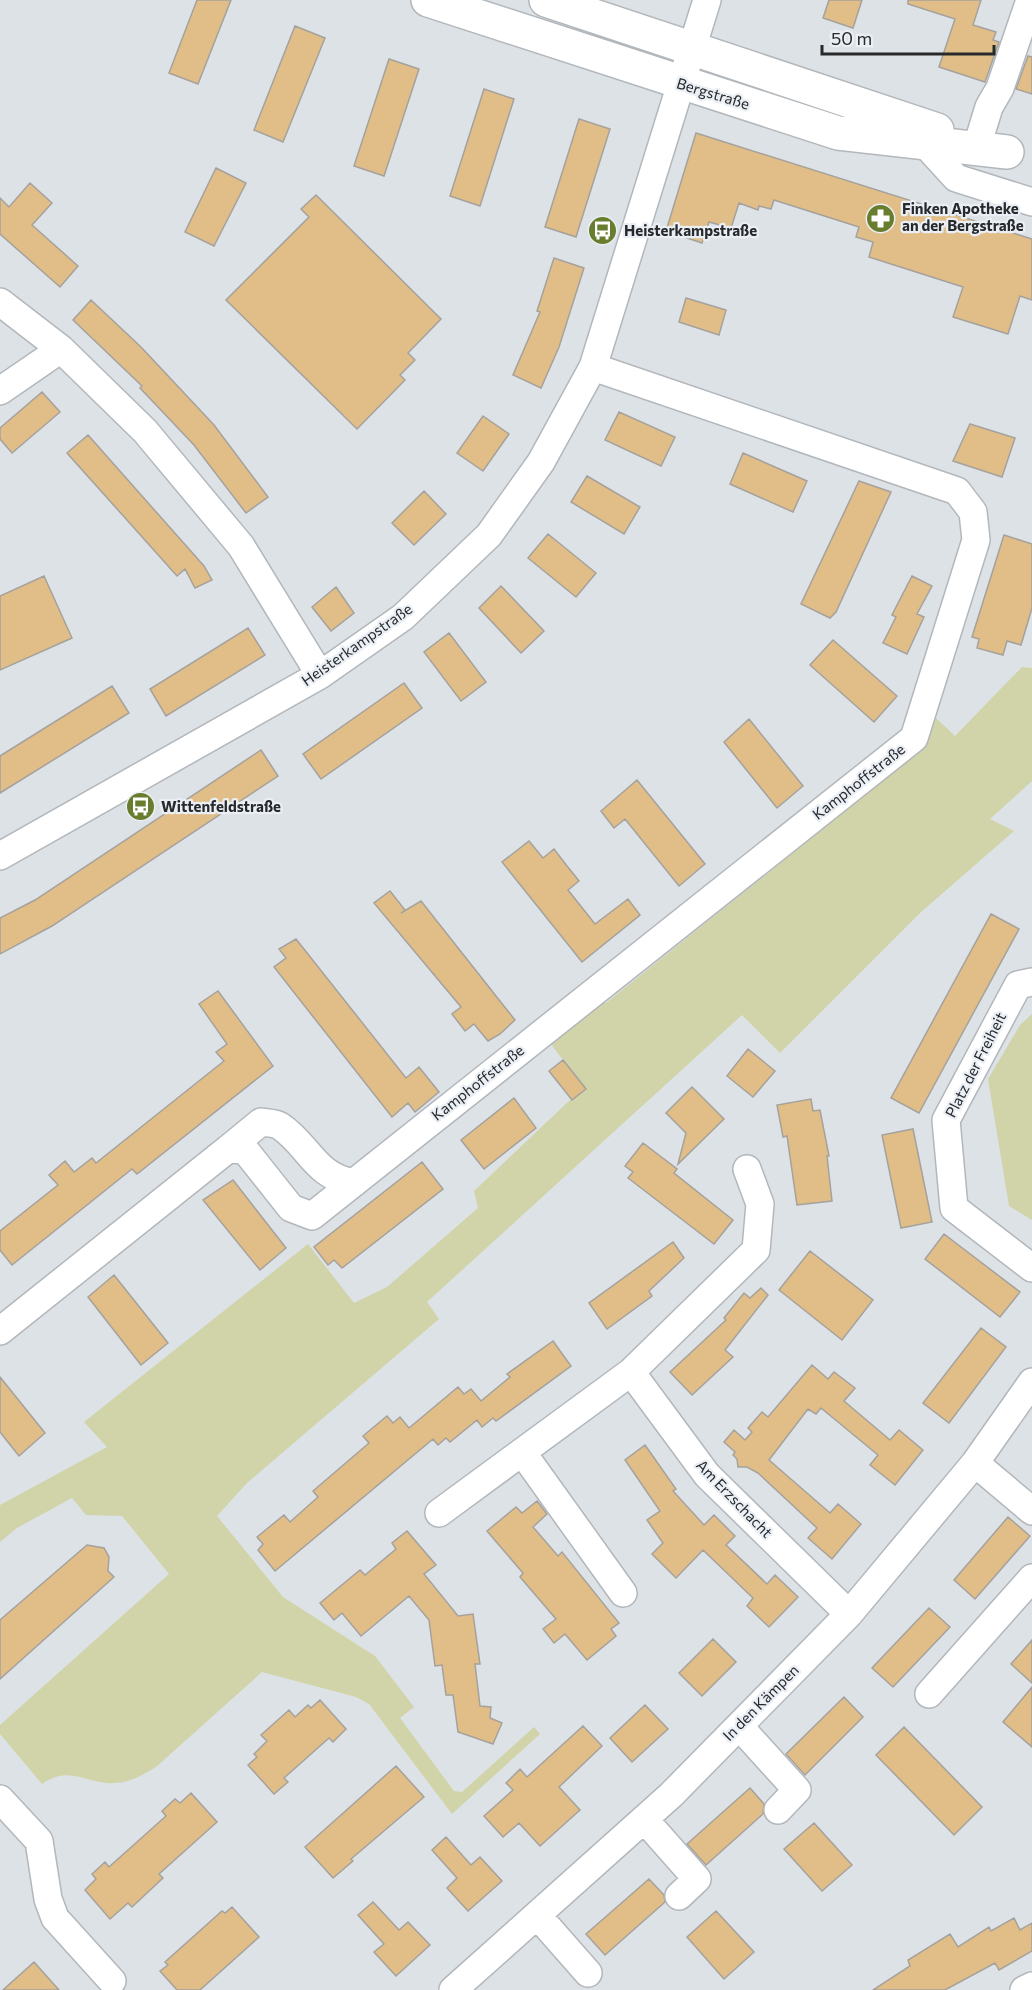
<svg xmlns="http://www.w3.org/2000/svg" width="1032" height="1990" viewBox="0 0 1032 1990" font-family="Commissioner,sans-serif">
	<rect width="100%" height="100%" fill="#dde2e7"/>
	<path fill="#d0d4a8" d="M1022 667 1032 668V781L990 819 1014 831 920 913 780 1053 742 1015 427 1302 439 1319 247 1483 217 1516 283 1597 375 1656 414 1707 400 1718 454 1791 462 1792 534 1727 540 1734 452 1814 369 1704 356 1697 262 1672 156 1767C143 1775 131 1782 116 1783 86 1785 70 1764 42 1784L0 1734V1725L169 1574 122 1516 86 1515 72 1498 17 1528 0 1542V1505L107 1447 84 1422 308 1244 354 1303 387 1287 478 1208 474 1191 570 1100 586 1090 550 1043 601 1003H606L911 758 936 718 955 736Z
		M1032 1014V1220L1009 1206 988 1079 1020 1025Z"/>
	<path fill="#e1be88" stroke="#a5a19c" stroke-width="1.5" d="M197 0H231L198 84 169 73Z
		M829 0H862L853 28 823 18Z
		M908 0H981L973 25 996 32 993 40 999 42 985 82 939 67 955 19 908 4Z
		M295 26 325 38 283 142 254 130Z
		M1028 56 1032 57V94L1016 89Z
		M389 59 419 69 384 176 354 166Z
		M484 89 514 99 480 206 450 196Z
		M579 119 610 129 576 237 545 227Z
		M696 133 1032 239V300L1020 296 1008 334 953 317 963 287 869 257 873 242 856 237 859 227 774 200 771 209 759 206 758 210 739 203 731 228 709 222 702 243 666 231Z
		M216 168 246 183 214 246 185 232Z
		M30 183 52 203 32 225 78 266 60 287 0 234V198L9 207Z
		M316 195 441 319 408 353 415 360 400 375 405 380 357 429 226 300 309 217 301 209Z
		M554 258 584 268 559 347 541 388 513 375 540 312 537 311Z
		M686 298 726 310 719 335 679 322Z
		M91 300 141 347 214 425 268 497 246 513 194 445 140 388 142 386 73 320Z
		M42 392 60 412 12 453 0 439V428Z
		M619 412 675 437 661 466 605 440Z
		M483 416 509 434 483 471 457 453Z
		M970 424 1015 438 1002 477 953 461Z
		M88 435 204 566 212 580 195 588 185 569 177 576 67 453Z
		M743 453 807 481 793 512 730 484Z
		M587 476 640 507 624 534 571 502Z
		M859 481 891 492 836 612 830 618 801 604Z
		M424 491 446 514 414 545 392 523Z
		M548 534 596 573 576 597 528 558Z
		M1004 535 1032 544V608L1021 645 1007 641 1003 655 977 648 979 639 972 637Z
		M44 576 72 638 0 670V596Z
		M912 576 932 586 917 614 924 617 907 654 883 643 896 617 892 615Z
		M501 586 544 631 521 653 479 608Z
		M336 587 354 613 331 631 312 607Z
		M248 628 265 655 166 716 150 689Z
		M449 633 486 682 461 701 424 652Z
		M833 640 897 696 874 722 810 665Z
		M404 683 422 708 321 779 303 754Z
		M112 686 129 713 0 793V756Z
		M749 719 803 786 777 808 724 742Z
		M261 750 278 776 52 926 0 954V918L35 900Z
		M637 780 705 864 679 886 625 819 614 828 601 811Z
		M529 841 543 858 554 849 567 866 579 881 568 890 595 924 628 899 640 915 582 962 502 862Z
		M390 891 405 910 401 913 421 901 515 1020 500 1034 488 1041 474 1024 465 1031 452 1014 461 1007 374 903Z
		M991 914 1019 929 919 1113 891 1098Z
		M296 939 406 1078 419 1067 439 1092 415 1112 408 1103 392 1117 274 967 286 958 279 949Z
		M218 991 273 1066 137 1174 132 1169 12 1265 0 1250V1231L58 1185 49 1175 65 1161 74 1172 92 1158 96 1163 224 1061 216 1052 227 1044 199 1004Z
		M748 1049 775 1071 753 1097 727 1076Z
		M563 1060 586 1089 572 1100 549 1071Z
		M692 1087 724 1119 678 1164 686 1133 666 1113Z
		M514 1098 536 1128 484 1169 461 1140Z
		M811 1099 813 1111 820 1110 829 1156H827L832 1201 797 1205 787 1136 783 1137 777 1105Z
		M913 1129 932 1222 901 1228 882 1135Z
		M643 1143 677 1169 674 1173 733 1220 714 1244 628 1178 633 1172 625 1166Z
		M422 1162 443 1189 342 1268 334 1260 328 1265 314 1247Z
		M233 1180 286 1248 260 1270 203 1200Z
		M944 1234 1020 1292 1000 1317 925 1259Z
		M673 1242 684 1258 649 1291 652 1296 607 1329 589 1303Z
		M810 1251 873 1300 842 1340 779 1290Z
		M114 1275 168 1343 141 1365 88 1297Z
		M761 1288 768 1295 725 1350 733 1357 692 1395 670 1372 726 1320 724 1318 744 1293 750 1298Z
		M981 1328 1006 1347 949 1423 923 1403Z
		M553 1341 571 1366 496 1421 493 1418 482 1427 477 1420 450 1442 446 1438 438 1445 433 1439 275 1571 258 1550 263 1544 257 1537 284 1515 290 1522 318 1497 313 1491 369 1443 363 1436 387 1416 393 1423 400 1417 409 1428 458 1387 464 1394 471 1389 481 1401 510 1377 507 1374Z
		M812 1365 828 1379 834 1372 855 1388 844 1401 890 1440 899 1430 923 1450 895 1485 870 1465 878 1455 821 1408 816 1414 808 1409 769 1460 830 1513 838 1504 861 1524 832 1559 808 1538 817 1528 758 1473 747 1467H738L737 1459 733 1455 735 1452 724 1442 734 1430 745 1440 752 1432 748 1428 762 1412 768 1417Z
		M0 1377 45 1433 19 1456 0 1432Z
		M645 1445 676 1489 673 1491 704 1525 714 1515 735 1536 726 1545 767 1584 775 1575 798 1597 769 1627 747 1606 753 1598 703 1550 676 1578 652 1554 663 1543 647 1520 660 1511 625 1460Z
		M537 1501 547 1514 533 1527 558 1556 562 1552 619 1623 611 1629 616 1636 587 1660 565 1634 554 1643 543 1629 556 1619 520 1577 523 1573 487 1531 516 1507 522 1513Z
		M1008 1517 1030 1536 975 1599 954 1580Z
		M407 1531 436 1565 424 1574 458 1616 473 1614 480 1664H475L480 1706 491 1707 490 1718 502 1723 493 1744 458 1732 453 1695H446L442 1665 435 1666 429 1620 409 1596 361 1636 342 1613 334 1620 320 1603 360 1570 365 1575 396 1549 392 1543Z
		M87 1545 104 1548 109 1557 108 1571 114 1577 0 1679V1620Z
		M929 1608 950 1627 893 1687 872 1668Z
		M713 1639 736 1662 702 1696 679 1673Z
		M1032 1640V1683L1011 1664Z
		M1032 1687V1747L1003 1722Z
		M844 1697 863 1717 805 1775 786 1754Z
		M320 1700 346 1729 333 1742 329 1738 284 1778 288 1782 274 1794 248 1765 257 1757 254 1754 267 1741 261 1735 289 1710 295 1717 308 1705 311 1708Z
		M645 1705 668 1729 632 1762 610 1738Z
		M583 1726 602 1746 559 1787 580 1810 540 1846 519 1823 503 1837 484 1816 513 1790 506 1783 520 1769 527 1777Z
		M904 1727 982 1807 954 1835 876 1755Z
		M396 1766 424 1797 351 1859 353 1861 333 1878 305 1847Z
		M750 1788 764 1804 763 1814 706 1865 687 1844Z
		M191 1793 217 1822 159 1874 163 1878 132 1907 128 1903 110 1919 85 1890 96 1879 92 1874 105 1862 109 1867 166 1816 162 1811 175 1799 180 1803Z
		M814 1823 852 1865 822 1891 784 1849Z
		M446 1837 471 1865 480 1857 502 1881 468 1911 447 1888 457 1878 432 1850Z
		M649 1879 664 1895 665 1902 605 1955 586 1934Z
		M373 1902 399 1930 408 1922 430 1945 396 1976 374 1952 384 1944 358 1915Z
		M232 1907 259 1937 200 1990H177L160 1971 168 1965 165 1962 222 1911 225 1913Z
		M716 1911 754 1952 724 1979 687 1937Z
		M1014 1918 1020 1930 1032 1923V1951L999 1970 995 1963 945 1990H873L910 1966 908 1960 950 1934 958 1947 989 1927 991 1931Z
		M34 1962 59 1990H3Z"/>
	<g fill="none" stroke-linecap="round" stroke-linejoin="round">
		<defs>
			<path id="minor" d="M924 143 956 178 1032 202
				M978 143 989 107 1000 88 1030 0
				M0 302 61 349 145 431 241 546 320 675
				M0 391 61 349
				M0 856 320 675 403 617 489 535 541 462 593 367 707 0
				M1032 982 1018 985 946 1120 954 1208 1032 1268
				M228 1149 261 1122C267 1123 275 1123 280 1126 309 1145 314 1176 354 1183
				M747 1169 760 1204 756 1250 631 1372 707 1475 849 1614
				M0 1331 228 1149 245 1150 291 1208 312 1216 914 738 976 540 973 512 957 491 593 367
				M522 1452 623 1593
				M975 1463 1032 1511
				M439 1513 631 1372
				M929 1694 1032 1578
				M739 1726 797 1790 778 1810
				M0 1799 39 1841 48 1899 55 1918 112 1981
				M644 1819 697 1879 679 1896
				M537 1915 588 1973
				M453 1990 671 1795 849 1614 975 1463 1032 1382
				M1024 1990 1032 1986"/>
			<path id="major" d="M428 0 838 133 1007 152
				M546 0 937 130"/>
		</defs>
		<use href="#minor" stroke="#b2b7bc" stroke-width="30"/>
		<use href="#major" stroke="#b2b7bc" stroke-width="36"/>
		<use href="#minor" stroke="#fff" stroke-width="27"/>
		<use href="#major" stroke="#fff" stroke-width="33"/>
	</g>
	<defs>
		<symbol id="pharmacy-disc" viewBox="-11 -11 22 22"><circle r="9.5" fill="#687d2e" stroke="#eaeff5"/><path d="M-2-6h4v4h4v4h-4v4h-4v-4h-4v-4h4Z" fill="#fff"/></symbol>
		<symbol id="bus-disc" viewBox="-11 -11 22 22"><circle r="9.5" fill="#687d2e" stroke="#eaeff5"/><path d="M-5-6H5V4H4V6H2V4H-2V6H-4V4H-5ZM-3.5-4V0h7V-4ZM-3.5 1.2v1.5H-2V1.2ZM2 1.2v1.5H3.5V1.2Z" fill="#fff"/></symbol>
	</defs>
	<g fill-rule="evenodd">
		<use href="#pharmacy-disc" x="864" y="202" width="33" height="33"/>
		<use href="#bus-disc" x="586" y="214" width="33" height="33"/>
		<use href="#bus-disc" x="124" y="790" width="33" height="33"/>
	</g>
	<g text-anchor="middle" stroke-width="4.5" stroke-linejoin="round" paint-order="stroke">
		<g font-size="15" fill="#27292b" stroke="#eaeff5">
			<text transform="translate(713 94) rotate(17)" y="5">Bergstraße</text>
			<text transform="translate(357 645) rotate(-35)" y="5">Heisterkampstraße</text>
			<text transform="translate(859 782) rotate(-38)" y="5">Kamphoffstraße</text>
			<text transform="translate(976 1065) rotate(-63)" y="5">Platz der Freiheit</text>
			<text transform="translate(478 1083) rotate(-38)" y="5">Kamphoffstraße</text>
			<text transform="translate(734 1499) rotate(46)" y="5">Am Erzschacht</text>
			<text transform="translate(761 1703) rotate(-45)" y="5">In den Kämpen</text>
		</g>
		<g font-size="15" font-weight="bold" fill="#27292b" stroke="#eaeff5" text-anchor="start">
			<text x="902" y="214">Finken Apotheke<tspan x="902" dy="17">an der Bergstraße</tspan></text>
			<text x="624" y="236">Heisterkampstraße</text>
			<text x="161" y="812">Wittenfeldstraße</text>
		</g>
	</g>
	<path d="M822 45v9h172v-9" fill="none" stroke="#27292b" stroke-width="3"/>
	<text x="831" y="45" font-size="18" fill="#27292b" stroke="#eaeff5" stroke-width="4.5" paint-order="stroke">50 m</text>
</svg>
